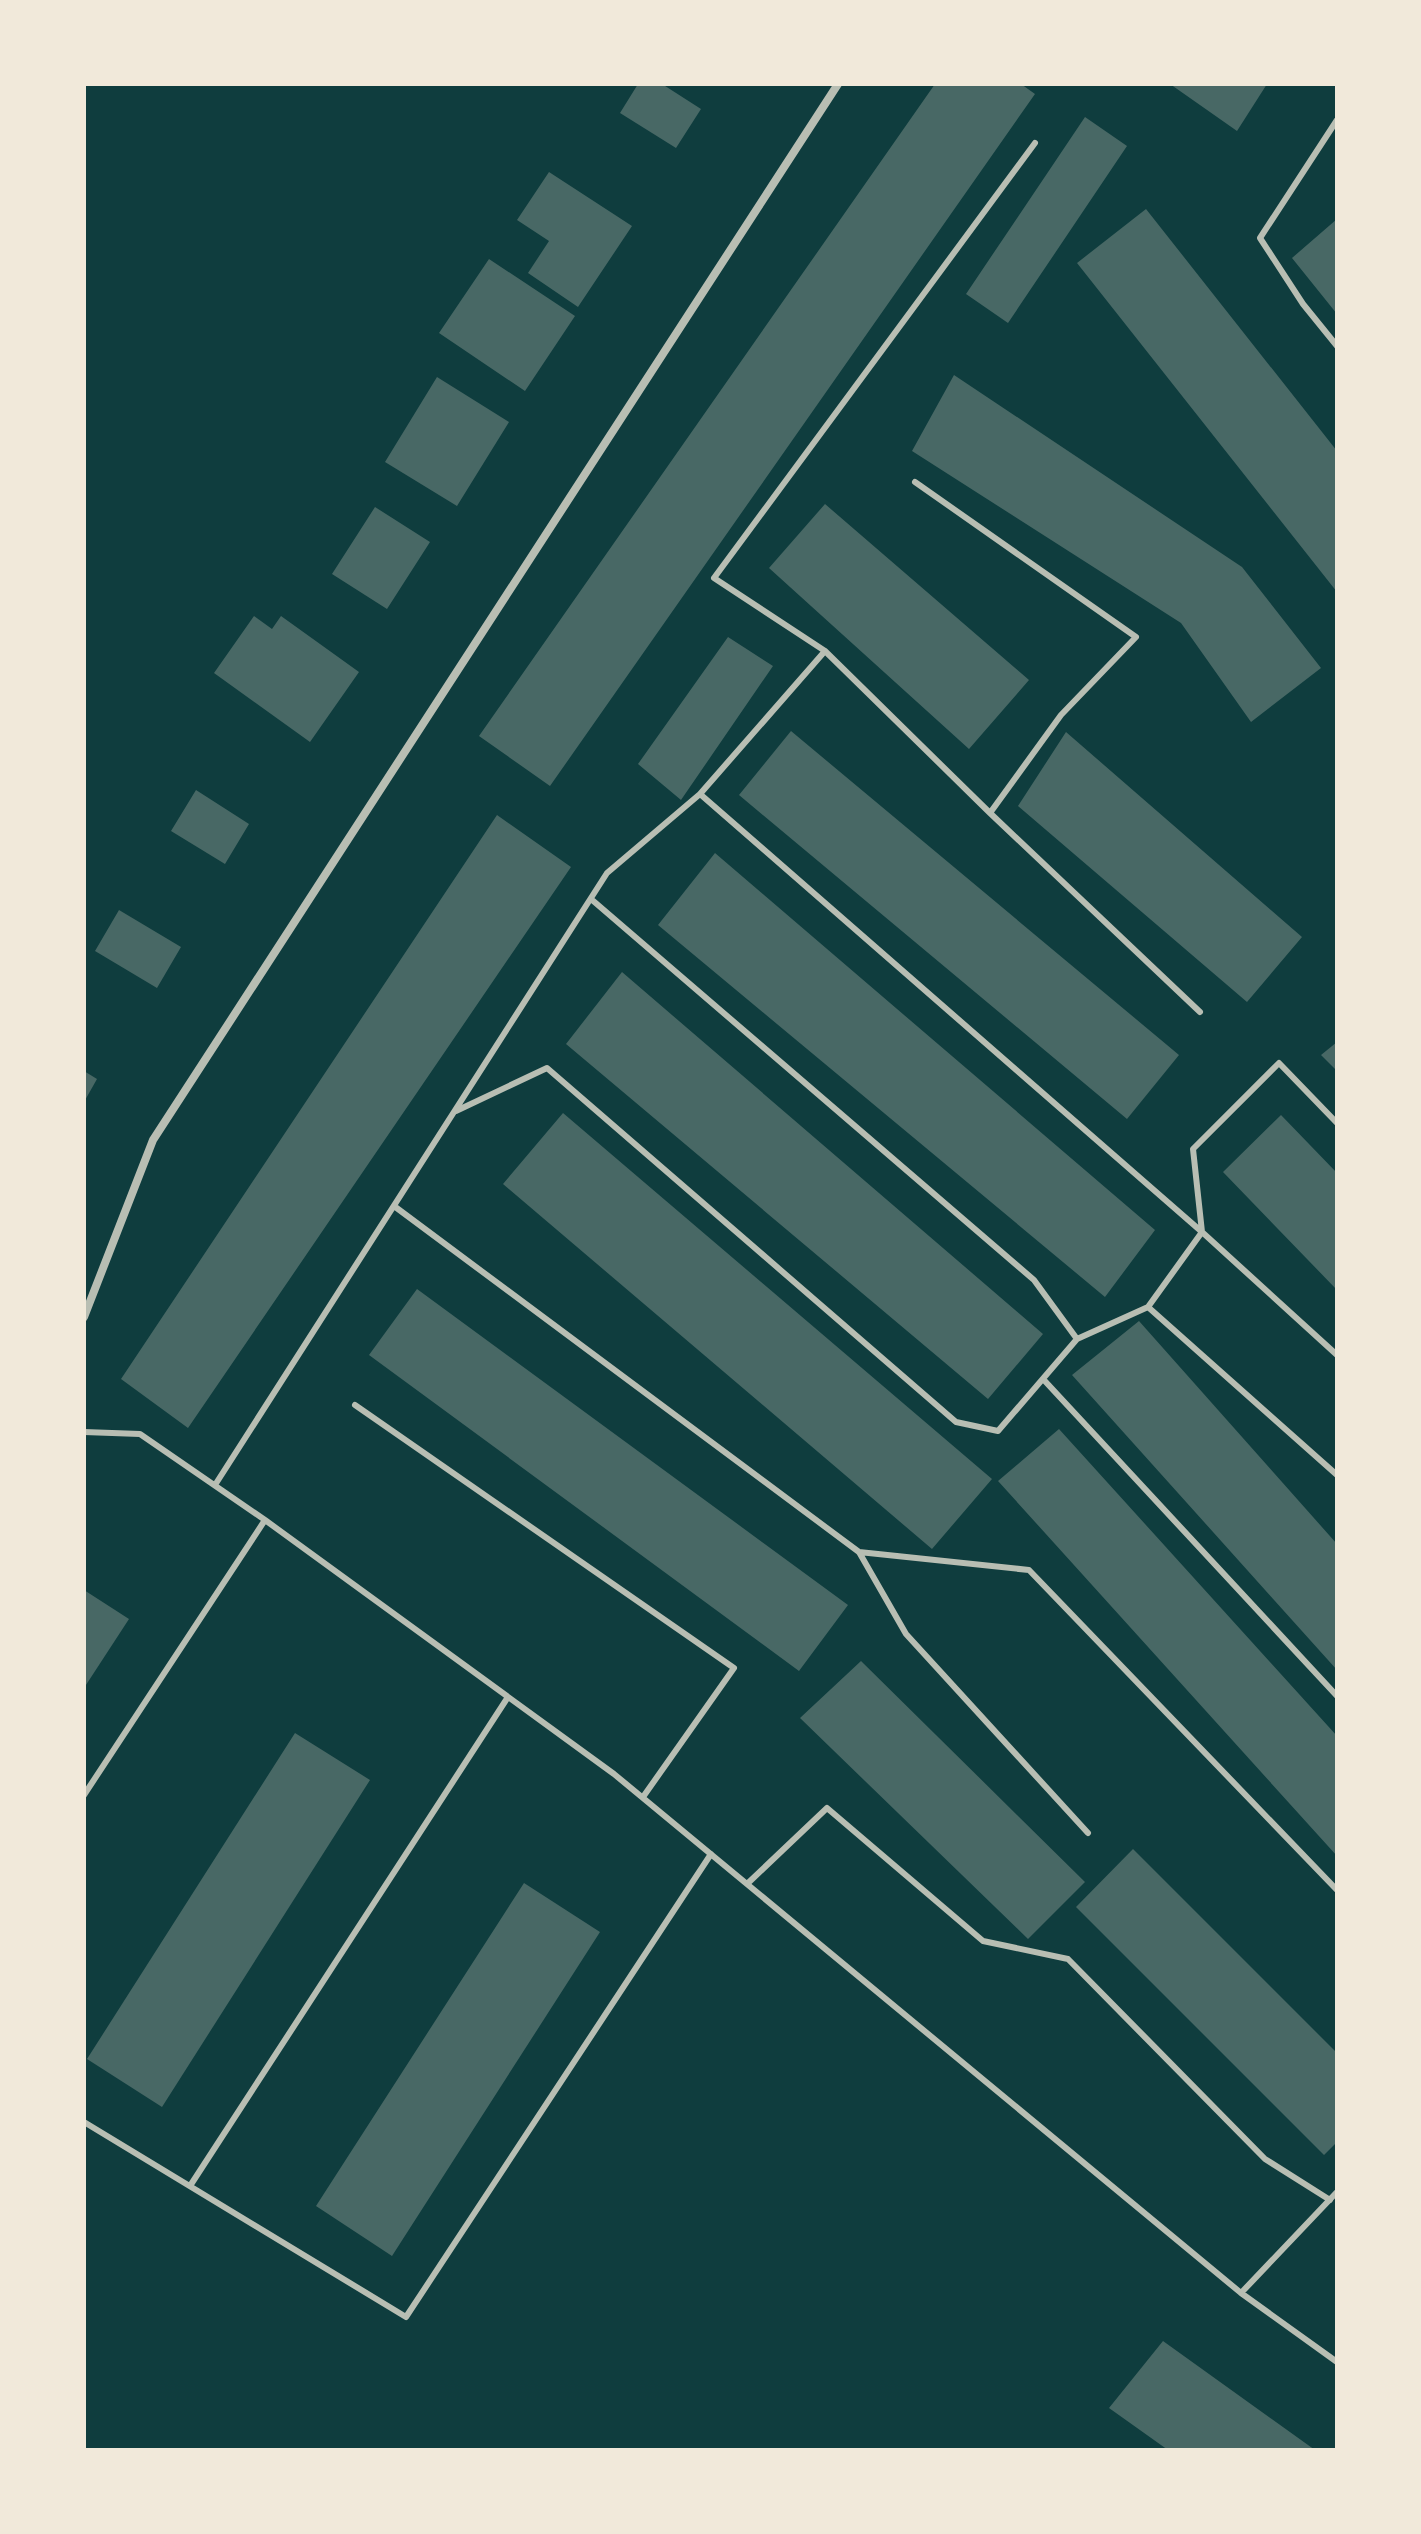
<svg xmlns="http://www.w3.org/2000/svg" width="1421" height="2534" viewBox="0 0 1421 2534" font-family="Rubik,sans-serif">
	<rect width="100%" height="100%" fill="#0f3d3e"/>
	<path fill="#486865" d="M638 84H662L701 109 676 148 620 113Z
		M935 84H1021L1035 94 550 786 479 736Z
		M1170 84H1267L1237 131Z
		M1085 117 1127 146 1008 323 966 294Z
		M549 172 632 226 578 307 528 273 549 241 517 220Z
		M1146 209 1337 451V592L1077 263Z
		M1337 219V314L1292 258Z
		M489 259 575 316 525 391 439 333Z
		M954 375 1242 567 1321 668 1251 722 1181 623 912 451Z
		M437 377 509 422 457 506 385 462Z
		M825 504 1029 680 969 749 769 568Z
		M375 507 430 542 387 609 332 574Z
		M254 616 272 629 281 616 359 672 310 742 214 673Z
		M728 637 773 666 681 800 638 764Z
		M791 731 1179 1055 1127 1119 739 795Z
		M1066 732 1302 937 1247 1002 1018 806Z
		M196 790 249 824 225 864 171 831Z
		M497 815 571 867 188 1428 121 1379Z
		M715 853 1155 1230 1105 1297 658 925Z
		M119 910 181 947 157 988 95 951Z
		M622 972 1043 1334 988 1399 566 1044Z
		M1337 1042V1071L1321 1055Z
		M84 1071 97 1079 84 1102Z
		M563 1113 992 1479 932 1549 503 1184Z
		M1281 1115 1337 1173V1290L1223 1172Z
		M417 1289 848 1605 799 1671 369 1355Z
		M1139 1321 1337 1544V1670L1072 1375Z
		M1059 1429 1337 1736V1856L998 1481Z
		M84 1590 129 1619 84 1688Z
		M861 1661 1085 1882 1028 1939 800 1718Z
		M295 1733 370 1780 162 2107 87 2059Z
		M1133 1849 1337 2053V2142L1324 2155 1076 1907Z
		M524 1883 600 1932 392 2256 316 2206Z
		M1163 2341 1315 2450H1168L1109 2408Z"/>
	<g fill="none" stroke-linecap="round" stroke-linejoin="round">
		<path stroke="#b8beb3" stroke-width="6" d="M1337 120 1260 238 1303 304 1337 346
			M915 482 1136 637 1061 715 990 813
			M825 651 990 813 1200 1012
			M700 794 1202 1232 1337 1355
			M591 899 1034 1280 1077 1339
			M456 1111 547 1068 956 1422 998 1431 1077 1339 1148 1307 1202 1232 1193 1149 1279 1063 1337 1123
			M394 1206 859 1552 906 1634 1088 1833
			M1148 1307 1337 1475
			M1043 1379 1337 1696
			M355 1405 734 1668 643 1797
			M84 1432 140 1434 265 1520 614 1774 1241 2293 1337 2362
			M215 1485 607 873 700 794 825 651 714 578 1035 143
			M859 1552 1029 1570 1337 1890
			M84 1795 265 1520
			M747 1884 827 1808 983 1941 1068 1959 1265 2159 1330 2200
			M84 2122 406 2317 711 1854
			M190 2186 508 1697
			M1241 2293 1337 2192"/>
		<path stroke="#b8beb3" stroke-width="8" d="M84 1317 153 1140 838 84"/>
	</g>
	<rect width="1421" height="2534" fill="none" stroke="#f1e9da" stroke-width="172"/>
</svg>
